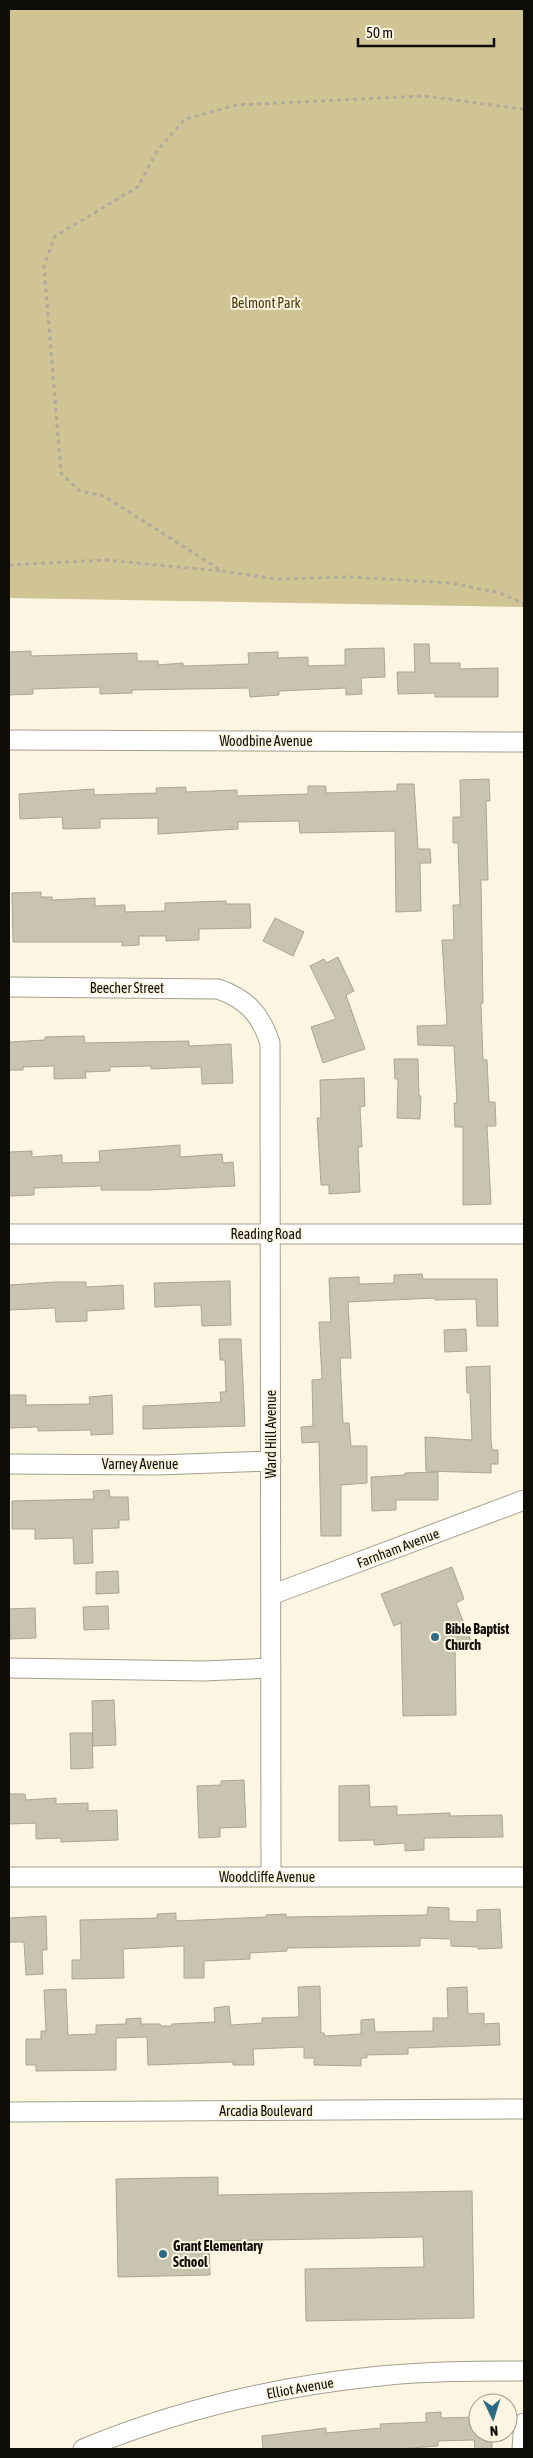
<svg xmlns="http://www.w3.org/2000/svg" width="533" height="2458" viewBox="0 0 533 2458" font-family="'Asap Condensed',sans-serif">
	<rect width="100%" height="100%" fill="#fbf5e1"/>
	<path fill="#d0c394" d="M9 9H524V607L9 598Z"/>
	<path fill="#c9c4b0" stroke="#aba693" d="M414 644H429L430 663H460V669L498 668V697H435V693L398 694 397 672H415Z
		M384 648 385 677 361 678 362 694 346 695V688L279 691V695L250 697 249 688 132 690V693L100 694V687L33 689V694L9 695V652L31 651V656L137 653V661H158V665L183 663V666L249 664 248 653 278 652V658L308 657V666L345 665V649Z
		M489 779 490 801H486L488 880H481L483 1003H481L483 1060H487L489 1102H495L496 1126H487L491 1204 463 1205V1127H455L454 1103H457L454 1046 418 1045 417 1026 447 1025 442 940H454L453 905H460L458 843H453V817H461L460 780Z
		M397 784H414L418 849H430L431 863H420L421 911 396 912 395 831 300 833 299 821 238 822V829L158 834V818L100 819V828L63 829 62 817 20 819 19 794 94 789V795L157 793 156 788 186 787V792L237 790V796L308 794V786H326V793L397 791Z
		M41 892V897H52V900L95 898V906L125 905V912L165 911V903L226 901V904H250L251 928 199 929V940L166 941V936H139V945L122 946V942H13L12 893Z
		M275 918 304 932 293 956 263 941Z
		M338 957 354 991 346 995 365 1049 323 1063 311 1027 336 1019 310 966 324 959 326 963Z
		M84 1036 85 1043 189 1041V1046L231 1044 233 1083 202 1084 201 1067 151 1069V1066L110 1067V1071L85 1072 86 1078 54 1079V1066L23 1067V1070H9V1042L45 1040V1037Z
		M394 1059H418L419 1096H421L420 1119 397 1118 398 1079H395Z
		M364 1078 365 1106 360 1107 362 1147H358L360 1192 329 1194V1185H321L317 1118H321L320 1080Z
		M180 1145V1157L222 1154 223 1163 233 1162 235 1186 149 1190H101V1186L34 1188V1195L9 1196V1152L32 1151V1157L62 1155V1163L100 1162 99 1151Z
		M422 1274 423 1279H497L498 1326H477L476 1299 435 1300V1298L348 1302 351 1358H340L343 1423H349L351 1446H367V1483L341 1485V1536H321L319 1442 302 1443 301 1427 313 1426 312 1380 322 1379 319 1322H331L329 1278 359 1277V1284L394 1283V1275Z
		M230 1281 231 1325 202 1326 201 1305 155 1307 154 1283Z
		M55 1282H86V1287L123 1285 124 1309 87 1311V1321L56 1322 55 1308 9 1310V1285Z
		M466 1329 467 1351 445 1352 444 1330Z
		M219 1339H241L245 1426 143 1429V1406L221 1402 220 1392H226L225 1360H220Z
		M490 1366 491 1440 492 1450H498V1464H491V1473L426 1471 425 1437 472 1440 470 1393H467L466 1367Z
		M9 1395H26V1405L90 1404 89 1397 112 1395 113 1434 91 1435V1430L38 1431V1427L9 1428Z
		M438 1472V1500H396V1510L372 1511 371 1477 405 1475V1473Z
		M109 1490 110 1497H128L129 1520H119V1528L92 1529 93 1563 74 1564 73 1538 35 1539V1529H12V1501L94 1499 93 1491Z
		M452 1567 464 1599 456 1603 474 1649H455L456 1715 403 1716 401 1623 394 1626 381 1594Z
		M118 1571 119 1593 96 1594V1572Z
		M108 1606 109 1629 84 1630 83 1607Z
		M35 1608 36 1638 10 1639 9 1609Z
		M114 1700 116 1745 93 1746 92 1701Z
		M70 1733H92L93 1768 71 1769Z
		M244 1780 246 1827 220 1828V1837L199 1838 197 1786 221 1785V1781Z
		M369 1785 370 1807 397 1806V1815L450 1813V1816L502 1815 503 1837 424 1838V1850L405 1851V1843L374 1845V1840L339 1841V1786Z
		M9 1794H25L26 1800 56 1798V1804L88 1803V1811L117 1810 118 1840 61 1842V1838L36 1839V1823L9 1824Z
		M428 1907 449 1908V1921L477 1922V1910L500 1909 502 1948 478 1949V1947L451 1946V1939L420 1938V1946L287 1948V1951L250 1953V1959L204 1961V1978H184V1946L123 1949 124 1978 72 1979V1960H81L80 1920 157 1918V1914L176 1913V1921L266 1917V1915L286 1914V1917L427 1915Z
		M46 1916 47 1950H42L43 1974 26 1975 24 1942H9V1918Z
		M320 1986 321 2033H324L325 2036 361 2034V2020L374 2019 375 2032 433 2031V2018H448L447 1988 467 1987 468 2014 484 2013V2024L499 2023 500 2045 408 2048V2054L367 2055V2058H361V2066L314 2065V2058H304V2047L253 2049 254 2065H233V2062L148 2065 147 2037 116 2038V2070L36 2071V2065H26V2039H41V2031H46L44 1990 66 1989 68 2035 96 2034V2025L126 2024V2019L141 2018V2024H160L161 2026H172V2024L215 2022 214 2008 229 2006 231 2025 262 2023V2018L299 2017 298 1987Z
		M218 2177V2195L472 2191 474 2318 306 2321 305 2269 424 2267 423 2237 209 2241 210 2275 118 2277 116 2179Z
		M441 2412V2418L478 2417V2433H492V2449H475L474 2440 438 2441V2446L399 2449H263L262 2436 326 2428V2433L381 2428 380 2424 426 2422V2413Z"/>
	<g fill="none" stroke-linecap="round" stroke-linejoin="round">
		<defs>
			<path id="minor" d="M9 740 524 742
				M9 987 218 989C247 999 261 1015 270 1043L271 1877
				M9 1234H524
				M9 1464 157 1465 271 1461
				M271 1595 524 1500
				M9 1668 203 1671 271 1668
				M9 1877H524
				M9 2112 524 2109
				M83 2449C178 2410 278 2386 380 2376 428 2371 476 2371 524 2371
				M522 2449 524 2423"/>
		</defs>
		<use href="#minor" stroke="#a49f8c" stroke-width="21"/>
		<path stroke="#b1ac9c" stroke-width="3" stroke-dasharray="4 4" stroke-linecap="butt" d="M524 109 423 96 237 105 185 119 157 151 138 187 55 236 44 266 61 473 80 491 104 496 222 571 276 579 351 577 450 583 500 593 524 604
			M9 565 106 560 220 571"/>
		<use href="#minor" stroke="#fff" stroke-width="19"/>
	</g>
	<g fill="#2c6b81" stroke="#fbf5e1" stroke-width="2">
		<circle cx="435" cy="1637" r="5"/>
		<circle cx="163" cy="2254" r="5"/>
	</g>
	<g text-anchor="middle" stroke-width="4" stroke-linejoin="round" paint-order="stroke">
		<g font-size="14" fill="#473a08" stroke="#fbf5e1">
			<text x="266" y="308">Belmont Park</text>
		</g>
		<g font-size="14" fill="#0f0d07" stroke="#fbf5e1">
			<text x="266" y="746">Woodbine Avenue</text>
			<text x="127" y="993">Beecher Street</text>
			<text x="266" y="1239">Reading Road</text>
			<text transform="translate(271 1434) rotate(-90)" y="5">Ward Hill Avenue</text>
			<text x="140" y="1469">Varney Avenue</text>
			<text transform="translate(398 1548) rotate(-21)" y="5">Farnham Avenue</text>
			<text x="267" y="1882">Woodcliffe Avenue</text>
			<text x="266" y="2116">Arcadia Boulevard</text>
			<text transform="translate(300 2388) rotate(-10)" y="5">Elliot Avenue</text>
		</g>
		<g font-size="14" font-weight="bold" fill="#0f0d07" stroke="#fbf5e1" text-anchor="start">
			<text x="445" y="1634">Bible Baptist<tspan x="445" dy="16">Church</tspan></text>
			<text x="173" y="2251">Grant Elementary<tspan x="173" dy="16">School</tspan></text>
		</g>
	</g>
	<rect width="533" height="2458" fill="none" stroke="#0f0d07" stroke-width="20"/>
	<g transform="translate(493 2418) rotate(176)"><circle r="24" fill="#fbf5e1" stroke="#9d988a"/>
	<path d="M0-4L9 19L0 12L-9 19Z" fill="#2c6b81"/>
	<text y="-8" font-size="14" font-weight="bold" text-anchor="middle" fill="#0f0d07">N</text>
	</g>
	<path d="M358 38v8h136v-8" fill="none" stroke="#0f0d07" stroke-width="2.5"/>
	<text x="366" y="38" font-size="15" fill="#0f0d07" stroke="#fbf5e1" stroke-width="4" paint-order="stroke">50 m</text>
</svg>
